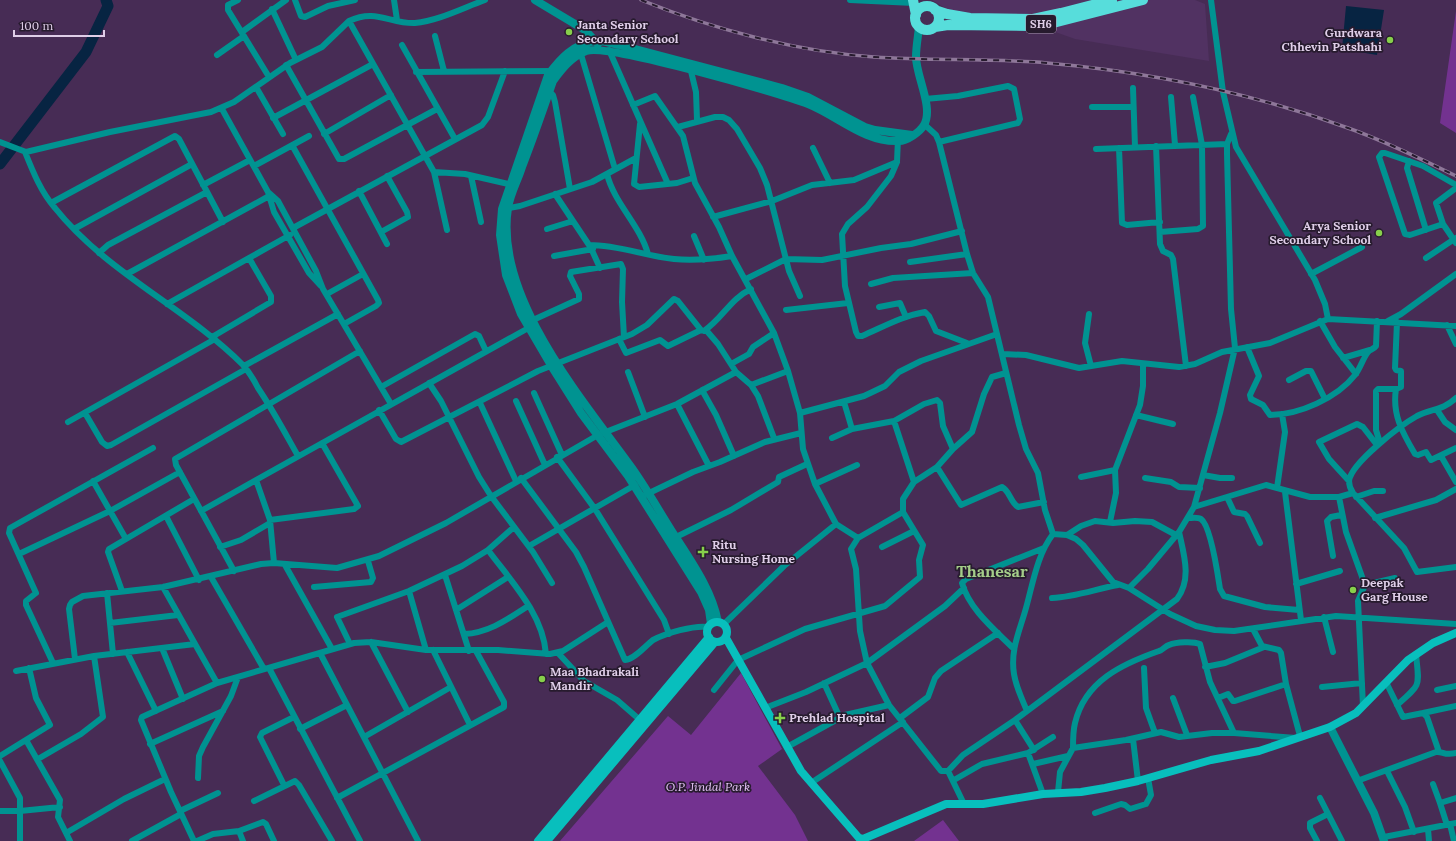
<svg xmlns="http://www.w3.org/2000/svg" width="1456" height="841" viewBox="0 0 1456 841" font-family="Lora,serif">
	<rect width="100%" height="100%" fill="#472c55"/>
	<path fill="#513262" d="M932 0H1195L1205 4 1209 61 1075 39 1013 17 955 14Z"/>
	<path fill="#733290" d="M1456 11V133L1440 123Z
		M741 673 782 749 758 766 795 815 808 841H560L668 716 691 735Z
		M943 820 959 841H914Z"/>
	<path fill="#072442" d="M1346 6 1384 10 1377 55 1342 49Z"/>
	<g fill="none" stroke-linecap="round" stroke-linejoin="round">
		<path stroke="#072442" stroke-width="11" d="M0 164 86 52 108 6 106 0"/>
		<path stroke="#009391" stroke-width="6" d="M238 0 228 5V10L269 77
			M295 0 301 16 305 17 328 6 355 0
			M394 0 397 20
			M850 0 914 3
			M1211 0 1223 92 1236 147 1315 280 1325 304 1328 319
			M272 9 296 60
			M349 21 434 172 465 174 513 185
			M242 32 286 0
			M435 36 444 71
			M402 45 455 139
			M609 50 668 184
			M580 51 615 169
			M217 55 244 36
			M286 65 339 159H344L437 109
			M690 67 696 92 697 120
			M416 72 555 71
			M256 87 283 134
			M1133 88 1135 147
			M547 90 553 95 555 102 570 189
			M1171 97 1175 145
			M925 99 958 96 1008 86 1014 89 1020 119 1018 123 939 142
			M633 105 655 96 683 136 695 183 719 227 732 256 774 333 788 371 800 413 803 449 815 484 836 524 858 538 851 549 856 569 860 631 867 663 889 705 941 771H948L963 755 1015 720 1177 599C1192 579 1184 555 1179 532
			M1092 107H1133
			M222 109 268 192 274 212 309 273 321 286
			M273 118 373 64
			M640 124 634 184 639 187 677 183 693 178
			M925 125 936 135 939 142 967 254 973 273 988 297 1019 425 1026 449 1038 473 1045 510 1053 534 1067 535 1076 539 1083 545 1113 582 1129 588 1170 614 1196 626 1215 630 1234 631 1336 616 1456 624
			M678 127 715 117H723L729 120 737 129 760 168 767 185 789 271 800 296
			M324 134 391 95
			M898 138 897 162 891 176 867 207 848 224 842 234 845 286 856 332 858 336H862C883 327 902 316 925 312L929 316 936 331 967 343
			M0 142 26 152 110 132 211 112 234 102 290 63 322 47 349 21C376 8 390 24 415 23 438 21 463 8 485 0
			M292 145 378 300 379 303 376 306 344 324
			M1156 146 1160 244 1163 251 1171 255 1173 259 1186 366
			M813 148 830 183
			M1119 148 1122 223 1127 225 1160 222
			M1096 149 1227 144
			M25 152C33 172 41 192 55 208 107 273 185 307 243 365 249 372 254 380 258 388 273 410 285 433 298 456
			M1409 161 1407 168 1426 230
			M254 166 309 136
			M434 172 447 230
			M607 174C614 203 640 225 648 254
			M471 176 481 222
			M203 185 250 160
			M1456 185 1423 166 1385 153H1382L1379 157 1405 234 1410 235 1443 224 1456 243
			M359 191 387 244
			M268 192 278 201 316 271 323 289 391 404
			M555 194 589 245C619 245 645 256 674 259 694 261 713 259 732 256
			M51 203 175 136 179 139 223 222
			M504 209 520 206 592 182 636 158
			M713 217 772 201 812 185 854 180 897 162
			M1443 224 1436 203 1456 188
			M293 228 482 125 488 117 505 71
			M74 229 192 164
			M547 229 573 221
			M381 232 408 217 407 212 387 176
			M1160 232 1198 229 1203 226 1202 145 1193 97
			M694 236 704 260
			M590 246 600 268
			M99 253 108 245 207 192
			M554 256 593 249
			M1426 258 1456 238
			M910 262 967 254
			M127 274 271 195
			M1311 274 1362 247
			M746 279 786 259 822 260 881 248 911 244 962 231
			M871 284 893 278 973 273
			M327 294 363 274
			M167 304 290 235
			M879 307 900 303 906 317
			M786 310 848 303
			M1089 314 1085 343 1091 366
			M533 320 579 299V294L570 276 571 272 621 264 623 269 622 302 624 337
			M1320 321 1335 347 1356 374
			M1388 321 1401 314 1456 274
			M1397 322 1395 368 1396 370 1401 371V387L1396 389C1392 414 1402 432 1415 454L1418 455 1426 452 1431 460 1456 448
			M1447 325 1456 344
			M706 330 718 344 736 372 751 385 758 396 774 438
			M212 337 271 302V296L249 258
			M619 339 626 353 660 340 668 346 701 330
			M1247 347 1259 376 1250 395 1251 399 1263 405 1270 415C1299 415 1337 398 1355 375 1361 368 1363 357 1369 351 1371 349 1374 349 1376 346L1377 321
			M1003 354 1026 355 1079 368 1122 361 1179 367 1195 364 1222 352 1270 343 1328 319 1456 326
			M1343 358 1370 350
			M731 364 749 354 753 347 774 333
			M244 366 338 314
			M628 372 645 417
			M1289 380 1306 371H1311L1325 399
			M429 383 441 401 479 477 491 496 533 552 552 583
			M751 385 788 371
			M381 387 475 334 479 336 486 351
			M702 390 716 415 734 456
			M534 393 562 455
			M1456 398C1442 411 1432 408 1417 416 1401 425 1351 463 1349 481 1349 485 1351 490 1353 493L1404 548 1417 572 1456 567
			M516 401 545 465
			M844 402 852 429
			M480 403 516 481
			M677 404 709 466
			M379 410 396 439 401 442 538 371 632 334 647 325 674 299 678 301 701 330 704 331C723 318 730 299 751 289
			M1437 410 1445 422 1456 430
			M85 413 102 442 107 446 111 445 246 369
			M800 413 864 396 885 386 899 372 921 361 997 334
			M1136 415 1173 424
			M894 421 914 482
			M68 422 215 339
			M832 438 852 429 894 421 924 404 937 400 940 403 943 426 953 449
			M1380 443 1376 430V391L1378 389H1396
			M1441 456 1456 482
			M557 457 595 509 664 620 669 634
			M937 467 961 505 1002 487C1010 491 1010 502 1018 507L1044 502
			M1203 475 1220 478H1232
			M1081 477 1115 470
			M521 478 576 552 584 567 625 660C635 659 645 646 653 640 666 633 694 625 708 627
			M1145 478 1171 482 1179 487 1200 488
			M93 481 126 539
			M1349 481 1329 459 1319 442 1357 424 1363 427 1377 445
			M815 484 857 465
			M1277 488 1285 432 1282 414
			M1285 492 1301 620
			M645 495 693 472 720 462 765 442 801 433
			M1227 497 1234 512 1245 514 1247 516 1260 543
			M1339 497 1346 532 1365 585 1358 601 1363 706
			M1356 497 1374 491H1383
			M1194 507 1266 485 1310 497H1339L1353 493
			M201 511 256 480
			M166 516 199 580
			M1188 518C1192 518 1198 517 1201 519 1211 526 1218 576 1220 589L1224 596 1265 607 1299 610
			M1375 518 1436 500 1456 489
			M270 520 354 509 358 506 322 443
			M1110 522 1116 493 1115 470 1140 405 1143 386V364
			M1067 535 1081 526 1095 521 1113 523 1135 521 1152 522 1176 535
			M858 538 903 512V499L914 482 937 467 953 449 972 432 984 394 992 377 1006 373
			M672 539 731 510 778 482 779 477 807 464
			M529 546 635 485
			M220 547 241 540 270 523
			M882 547 914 531
			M488 550C511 581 543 614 546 654
			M19 554 110 511 180 472
			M1333 556 1327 521 1331 517 1341 515
			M274 563 270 520 256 480 532 326
			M285 565 332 649
			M234 571 176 465 175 459 360 351
			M445 575 469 651
			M211 577 264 669
			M1296 584 1340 571
			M1365 585 1395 578
			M163 587 217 683 354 643 371 642 426 650H498L550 654 563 651 608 622
			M314 587 371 582 373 578 368 561
			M1129 588 1148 569 1179 532 1194 507 1220 413 1235 348 1231 309 1227 154V144L1231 134
			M122 591 108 552 109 549 194 499
			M409 591 426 650
			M107 593 113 654
			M1052 598C1075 597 1096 589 1118 585
			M456 610 508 577
			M1324 617 1333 652
			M110 623 178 615
			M724 624 784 566 836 524
			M1253 629 1262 646 1279 650 1281 653 1286 684 1300 736
			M464 634C489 633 508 619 528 606
			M371 642 408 712
			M350 644 337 617 409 591 462 566 488 550 514 527
			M162 648 183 699
			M1013 648C995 630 969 609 962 583L966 579 1044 548
			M433 650 470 725
			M127 652 156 711
			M320 653 418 841
			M558 653 584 681 617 700 640 720
			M75 659 69 609 70 605 72 602 83 596 163 587 261 564 274 563 337 568 379 556 446 523 598 435 677 404 736 372
			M53 663 26 605V601L36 593 9 533 10 528 153 448
			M1205 667 1225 663 1264 647
			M269 668 360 841
			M1144 668 1146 708 1155 733
			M16 671 94 656 195 644
			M1386 682 1403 717 1423 713 1427 717 1439 752
			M824 683 840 718
			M1322 687 1362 683
			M714 690 738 660 805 629 885 606 920 577 919 560 923 545 903 512
			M1437 690 1456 686
			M1173 698 1187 735
			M1218 698 1228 694 1233 701H1235L1286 684
			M1397 705C1422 683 1419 687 1416 654
			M765 708 806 692 867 663 945 606 964 588
			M1027 711C1022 699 1016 687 1014 674 1010 650 1020 630 1026 608 1033 583 1037 555 1053 534
			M1423 713 1456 706
			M900 718 928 697 935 678 941 671 998 633
			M1015 720 1034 750
			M300 729 347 705
			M364 737 451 687
			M1133 739 1138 781
			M26 740 60 800 58 817 70 841
			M150 744 223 711
			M787 747 845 715 889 705
			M1073 748C1073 740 1073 731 1075 723 1085 681 1122 664 1159 651 1163 650 1165 646 1169 645 1176 642 1193 641 1200 644L1210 682 1234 733
			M1028 753 1043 794
			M0 756 50 725 36 698 29 668
			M38 759 81 734 103 717 94 656
			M0 761 20 798V841
			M1033 764 1068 756
			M948 771 964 804
			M1387 771 1405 807 1414 832
			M198 778 199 756 203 747 231 696 238 677
			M954 780 982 764 1028 753 1053 737
			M1357 781 1436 752C1443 751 1444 756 1456 753
			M811 783 903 722
			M1433 784 1440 803
			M284 785 260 737 262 733 294 717
			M1058 792 1060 772 1073 748 1126 740 1161 732 1179 737 1212 733H1234L1296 738
			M337 798 504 707V702L476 651
			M1320 798 1342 841
			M254 801 295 781 299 785 332 841
			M0 811H20L60 807
			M180 811 218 793
			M1095 813 1121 804 1125 805 1130 809 1146 804 1151 795 1148 778
			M1450 824 1454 841
			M1447 825 1440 803 1456 798
			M1428 829 1429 841
			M239 831 243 841
			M66 833 124 799 165 779
			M1384 837 1456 823
			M132 841 181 814
			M194 841 171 792 141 720 142 717 217 683
			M197 841 213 834 239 831 263 822 266 824 274 841
			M1317 841 1310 828V823L1328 814"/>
		<path stroke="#009391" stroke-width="8" d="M535 0 585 30 598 44
			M718 622C711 585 684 552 665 520 654 502 644 485 632 468 583 400 494 297 508 208 510 194 518 180 522 167 533 139 543 110 553 81 562 69 571 57 586 51 607 43 779 93 808 104 838 116 865 143 899 141 907 141 920 132 924 125 934 108 916 76 916 57 916 47 918 37 919 27
			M711 624 709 610 701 592 628 476 581 413 552 367 521 314 506 275 500 235 502 209 548 75C560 59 573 44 595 41 602 40 612 44 620 45L782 88 808 97 865 127 875 130 912 135
			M1330 727 1374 813 1384 841"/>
		<path stroke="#08bfbd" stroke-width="8" d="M707 632a10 10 0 1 1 20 0a10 10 0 1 1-20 0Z
			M726 638 801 771 859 838 863 839 946 804H983L1043 794 1081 792 1105 788 1138 781 1211 760 1259 751 1330 727 1356 713 1408 660 1433 643 1456 633
			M538 841 709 637
			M547 841 715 642"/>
		<path stroke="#57dddb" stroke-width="10" d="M913 0 916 15
			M915 18a12 12 0 1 1 24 0a12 12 0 1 1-24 0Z
			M935 10 947 14 970 18 1033 19 1061 13 1112 0
			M935 27 948 25 1030 26 1057 22 1143 0"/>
		<defs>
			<path id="rail" d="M641 0C712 29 798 52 874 57 932 61 990 58 1047 63 1149 72 1252 93 1348 128 1385 141 1421 159 1456 176"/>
		</defs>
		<use href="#rail" stroke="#8e7799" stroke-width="3.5"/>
		<use href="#rail" stroke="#271b2e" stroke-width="2" stroke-dasharray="6" stroke-linecap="butt"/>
	</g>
	<g fill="#87cf4b" stroke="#271b2e" stroke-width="1.5">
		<circle cx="569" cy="32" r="4"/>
		<circle cx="1390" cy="40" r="4"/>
		<circle cx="1379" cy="233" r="4"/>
		<path d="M701 546h4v4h4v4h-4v4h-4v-4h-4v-4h4z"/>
		<circle cx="1353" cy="590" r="4"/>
		<circle cx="542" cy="679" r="4"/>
		<path d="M778 712h4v4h4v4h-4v4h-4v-4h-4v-4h4z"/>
	</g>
	<g text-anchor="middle" stroke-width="3.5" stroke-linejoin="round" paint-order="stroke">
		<rect fill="#271b2e" stroke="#a898b0" stroke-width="1" x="1026" y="15" width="30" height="18" rx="3"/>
		<g font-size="11" font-weight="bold" fill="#dfcee8">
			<text x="1041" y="28">SH6</text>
		</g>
		<g font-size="12" font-weight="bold" fill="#dfcee8" stroke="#271b2e" text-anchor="start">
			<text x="577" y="29">Janta Senior<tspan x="577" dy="14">Secondary School</tspan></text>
			<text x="1382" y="37" text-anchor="end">Gurdwara<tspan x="1382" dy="14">Chhevin Patshahi</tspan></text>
			<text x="1371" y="230" text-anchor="end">Arya Senior<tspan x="1371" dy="14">Secondary School</tspan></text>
			<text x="712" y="549">Ritu<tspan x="712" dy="14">Nursing Home</tspan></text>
			<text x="1361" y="587">Deepak<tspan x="1361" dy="14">Garg House</tspan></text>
			<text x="550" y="676">Maa Bhadrakali<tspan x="550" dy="14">Mandir</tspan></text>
			<text x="789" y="722">Prehlad Hospital</text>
		</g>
		<g font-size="12" font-style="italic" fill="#e2c1f4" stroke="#271b2e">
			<text x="708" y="791">O.P. Jindal Park</text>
		</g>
		<g font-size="16" font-weight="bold" fill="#a4cc89" stroke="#271b2e">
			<text x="992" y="577">Thanesar</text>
		</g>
	</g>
	<path d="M14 30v6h90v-6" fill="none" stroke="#dfcee8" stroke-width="2"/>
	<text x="20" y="30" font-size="12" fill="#dfcee8" stroke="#271b2e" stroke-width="3" paint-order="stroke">100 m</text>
</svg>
